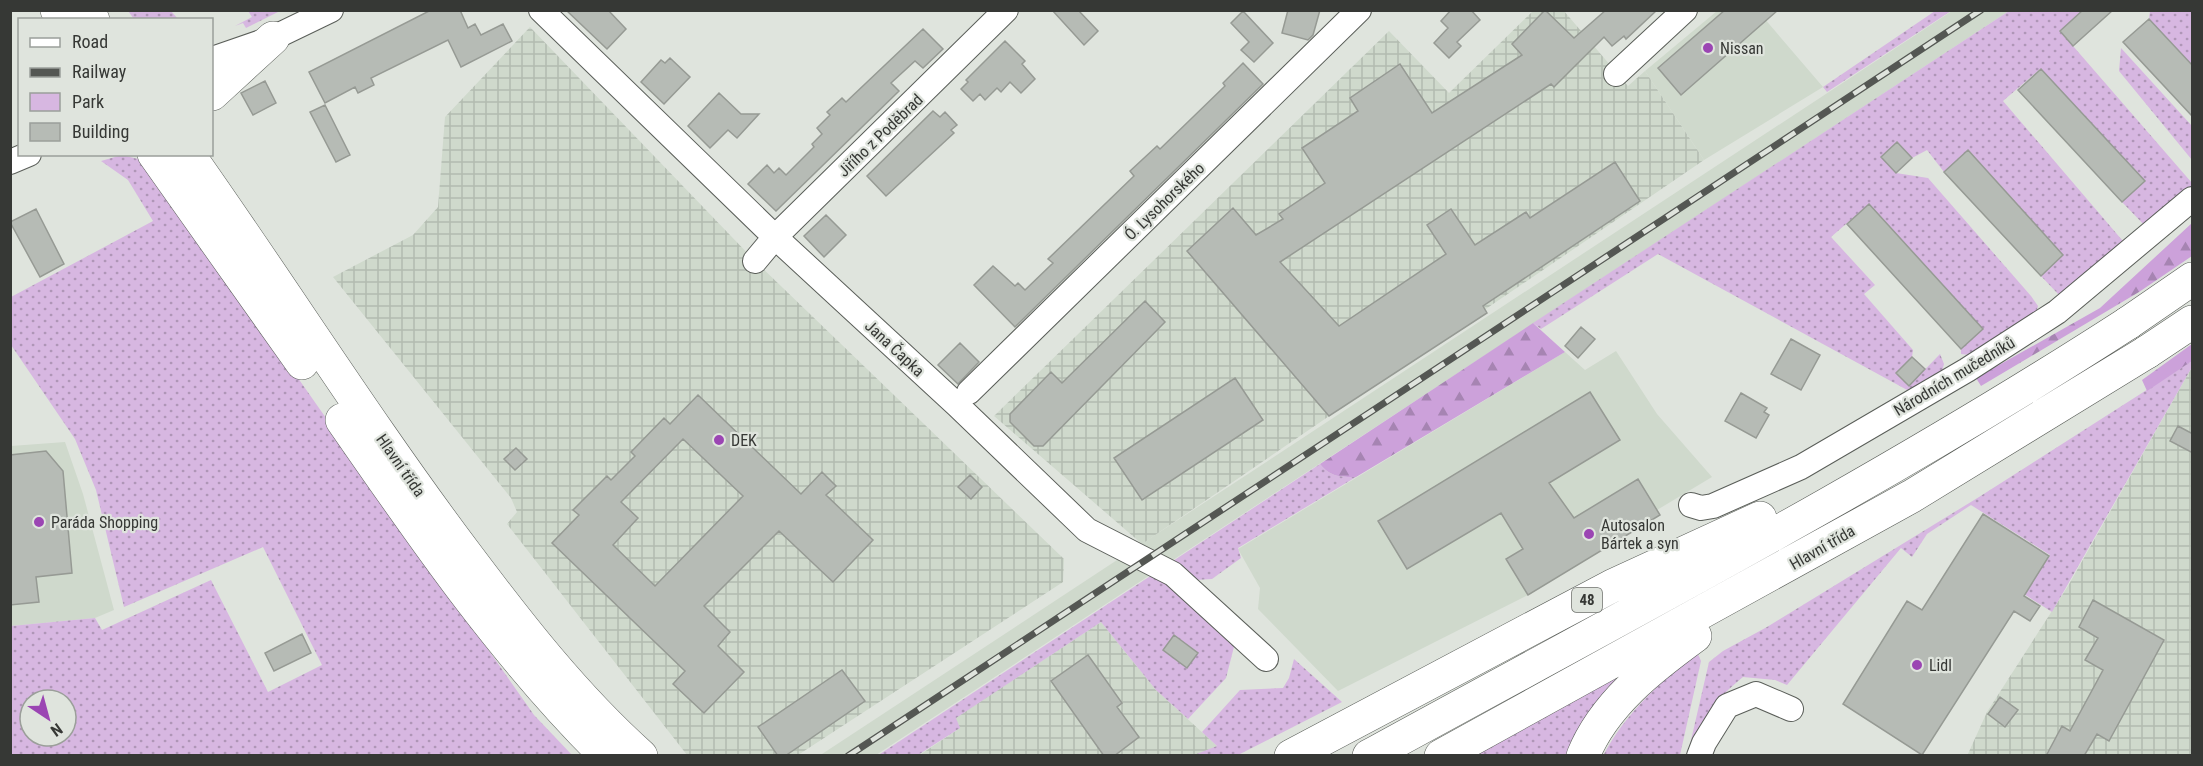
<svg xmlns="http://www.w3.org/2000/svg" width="2203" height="766" viewBox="0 0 2203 766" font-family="'Roboto Condensed',sans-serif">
	<defs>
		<pattern id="industrial-grid" width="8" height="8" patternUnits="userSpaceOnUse" patternTransform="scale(1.5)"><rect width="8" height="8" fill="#cfd9cc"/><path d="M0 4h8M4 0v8" fill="none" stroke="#b2bbb0"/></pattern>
		<pattern id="green-dots" width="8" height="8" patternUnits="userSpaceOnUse" patternTransform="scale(1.5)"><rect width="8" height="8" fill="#d7b7e1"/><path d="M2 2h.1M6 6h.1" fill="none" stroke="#af96b7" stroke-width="1.8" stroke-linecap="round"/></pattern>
		<pattern id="forest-firs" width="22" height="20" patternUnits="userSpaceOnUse" patternTransform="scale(1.5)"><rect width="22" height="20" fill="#cca1da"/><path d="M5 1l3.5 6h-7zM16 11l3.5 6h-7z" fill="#a684b2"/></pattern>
	</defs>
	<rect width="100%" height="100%" fill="#dfe4dd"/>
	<path fill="#cfd9cc" d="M1717 11H1758L1823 87 1704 160 1645 71Z
		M1952 11H2009L876 755 819 756Z
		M1616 351 1657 414 1712 477 1657 510 1660 515 1528 595 1338 691 1258 609 1260 588 1238 549 1565 352 1585 370Z
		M65 442 83 494 114 610 95 618 11 626V446Z"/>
	<path fill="url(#industrial-grid)" d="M1533 11H1564L1628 86 1645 71 1704 160 1142 544 994 416 1389 31 1449 93Z
		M530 27 755 261 1064 559 1063 582 798 755H687L507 524 517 512 511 498 333 277 413 235 438 207 445 117Z
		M2192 367V755L1967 756 1987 712 2068 586Z
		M1101 622 1156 690 1217 746 1194 756H918L960 728 955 718Z"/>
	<path fill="url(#green-dots)" fill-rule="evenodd" d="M128 11H171L178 19H134Z
		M248 11H280L246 28 243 23 235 26 252 17Z
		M1935 11H1951L1827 92 1823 87Z
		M2009 11H2083L2060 31 2192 183V188L2148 229 2122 202 2040 69 2003 101 2128 247 2059 295 2041 276 2063 255 1968 150 1944 172 1927 150 1912 158 1897 142 1881 157 1896 173 1928 178 2031 296 2038 306 2036 313 1970 355 1961 354V349L1982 329 1869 204 1831 237 1875 285 1864 294 1913 350 1912 357 1896 373 1909 386 1940 354 1944 364 1942 371 1909 391 1658 254 1541 329 1533 323Z
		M2150 11H2192V66L2149 19Z
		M2121 48 2192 126V160L2119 71Z
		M122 155 146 161 534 715 572 755 11 756V626L95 618 102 630 211 580 268 692 322 665 263 547 124 607 96 490 75 439 11 345V297L153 221 128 180 101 161ZM30 700H66V736H30Z
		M2192 361V367L2052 612 2024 594 2050 555 1971 505 1927 534 1912 557 1901 548 1787 685 1775 680 1743 677C1713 701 1706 716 1689 749L1709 662 1723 651 1767 627 1979 497Z
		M1320 464C1330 477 1341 477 1356 477L1238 548 1241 558 1212 579 1195 580 1173 561Z
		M1155 573 1236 639 1226 678 1188 719 1156 690 1101 622 956 718 960 728 918 755 877 756Z
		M1697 652 1701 661 1680 755 1603 756C1626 712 1660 683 1697 652Z
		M1294 659 1342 702 1238 755H1194L1217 746 1202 732 1240 690 1283 688 1289 678Z
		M1619 676 1583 724 1567 755 1474 756Z"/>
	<path fill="url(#forest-firs)" d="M2192 223V256L2139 292 1981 386 1976 378 2100 308Z
		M1533 323 1565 352 1356 477C1341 477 1330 477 1320 464Z
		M2192 344V361L2147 391 2142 380Z"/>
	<path fill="#b6bbb5" stroke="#969a94" stroke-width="1.5" fill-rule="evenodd" d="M431 10H460L468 28 475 24 481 35 503 24 512 41 461 67 448 40 371 78 374 85 358 93 355 87 325 103 309 72Z
		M566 10H608L626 29 607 49Z
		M1052 10H1078L1098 31 1084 45Z
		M1288 10H1320L1313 35 1308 40 1282 33Z
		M1451 10H1471L1480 20 1457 42 1461 46 1449 58 1434 43 1448 28 1441 21Z
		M1545 10 1574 38 1606 10H1657L1626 39 1624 36 1612 46 1604 37 1554 87 1551 84 1280 262 1339 326 1446 254 1427 225 1451 209 1475 245 1526 212 1530 218 1615 162 1640 201 1483 306 1487 313 1329 416 1187 251 1233 208 1256 235 1283 219 1279 214 1325 183 1302 148 1358 111 1350 98 1400 64 1432 113 1522 55 1512 44Z
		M1725 10H1778L1681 95 1658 68Z
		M2083 10H2113L2073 46 2060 31Z
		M1243 11 1273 43 1254 62 1241 50 1249 42 1231 23Z
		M2149 19 2193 66V117L2123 42Z
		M923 29 943 49 923 68 915 61 891 83 899 91 776 211 748 184 767 165 774 173 779 168 786 175 814 147 812 144 822 134 817 128 830 115 827 112 842 98 846 102Z
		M1005 41 1025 61 1022 64 1035 79 1021 93 1010 82 1001 92 997 88 985 100 980 94 973 101 961 89 968 82 966 80Z
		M670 58 690 77 664 104 641 82 661 60 665 63Z
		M1243 63 1263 84 1015 327 974 285 993 266 1015 286 1018 283 1025 290 1053 263 1048 259 1134 176 1130 171 1157 146 1160 149 1225 86 1223 83Z
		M2041 69 2145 181 2122 202 2018 90Z
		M265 81 276 103 253 115 241 93Z
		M719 93 741 114H759L737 138 728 130 710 148 688 126Z
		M325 105 350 155 336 162 310 112Z
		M933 111 940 117 945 112 957 125 951 130 954 133 886 196 867 176Z
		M1897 142 1912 158 1896 173 1881 157Z
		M1968 150 2063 255 2041 276 1944 172Z
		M1869 204 1983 329 1961 349 1847 224Z
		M36 209 64 264 40 277 10 222Z
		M826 215 846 235 824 257 804 236Z
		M1145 301 1165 322 1043 446H1034L1010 422V414L1051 372 1062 383Z
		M1581 327 1595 339 1578 358 1565 346Z
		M1791 339 1820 355 1801 390 1771 374Z
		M960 343 979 362 958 384 938 365Z
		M1912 357 1925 369 1909 386 1896 373Z
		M1235 378 1263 420 1142 500 1114 458Z
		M1590 392 1620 440 1549 483 1574 518 1638 479 1660 515 1528 595 1506 559 1523 549 1501 513 1407 569 1378 521Z
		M1741 393 1767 408 1764 412 1769 415 1756 438 1725 421Z
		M698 395 801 494 822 472 836 486 826 495 873 540 833 582 779 531 704 606 730 632 718 646 744 672 704 713 673 684 685 671 552 543 579 515 573 510 607 476 611 480 635 456 631 452 664 418 670 424ZM683 439 743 496 655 586 613 545 638 518 621 502Z
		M2178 426 2193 434V453L2170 441Z
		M516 448 527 459 515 470 504 459Z
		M46 451 63 471 72 573 36 577 39 602 10 605V455Z
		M970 475 982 487 971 499 958 487Z
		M1983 514 2049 556 2024 596 2040 606 2030 621 2014 611 1922 755 1843 704 1907 601 1922 610Z
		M2093 600 2164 640 2109 741 2097 734 2084 756H2046L2062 726 2070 731 2103 670 2085 660 2098 638 2079 627Z
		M302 634 311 653 274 671 265 653Z
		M1174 635 1198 653 1187 668 1163 650Z
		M1088 655 1122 703 1117 707 1139 737 1114 756H1104L1051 681Z
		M842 670 865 701 785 756H778L758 727Z
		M2000 697 2018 710 2005 727 1988 714Z"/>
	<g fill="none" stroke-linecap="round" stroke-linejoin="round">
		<defs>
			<path id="minor" d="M541 10 775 237 957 405 1087 530 1173 574 1266 659
				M212 59 273 38 331 10
				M1616 74 1685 10
				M10 162 29 154
				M755 261 775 237 1006 10
				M969 392 1359 10
				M1691 505 1701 508 1713 506 1801 467 1967 370 2057 312 2192 199
				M1699 756 1704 743 1727 706 1756 694 1791 709"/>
			<path id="secondary" d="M57 10 63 20
				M87 10 93 20
				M212 94 273 38
				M154 154 302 363
				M188 154C282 287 368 424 465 553 519 625 574 696 641 756
				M342 420C423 537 504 655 606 756"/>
			<path id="primary" d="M2128 323 2192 279
				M2147 352 2192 322"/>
			<path id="trunk" d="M1291 756 1612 586 1760 518
				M1369 756C1624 616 1884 481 2128 323
				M1441 756 1912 496 2147 352
				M1583 756C1604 704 1651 668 1695 636"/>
		</defs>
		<use href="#minor" stroke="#5a5e59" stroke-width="26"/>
		<use href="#secondary" stroke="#5a5e59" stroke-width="34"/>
		<use href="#primary" stroke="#5a5e59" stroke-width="34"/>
		<use href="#trunk" stroke="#5a5e59" stroke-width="34"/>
		<use href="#minor" stroke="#fff" stroke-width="24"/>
		<use href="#secondary" stroke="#fff" stroke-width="33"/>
		<use href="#primary" stroke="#fff" stroke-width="33"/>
		<use href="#trunk" stroke="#fff" stroke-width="33"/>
		<defs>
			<path id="rail" d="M848 756 1981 10"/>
		</defs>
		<use href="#rail" stroke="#545753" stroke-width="7"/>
		<use href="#rail" stroke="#dfe4dd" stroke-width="4.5" stroke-dasharray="14" stroke-linecap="butt"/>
	</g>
	<g fill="#9b45b3" stroke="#dfe4dd" stroke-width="2">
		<circle cx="1708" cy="48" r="6"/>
		<circle cx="719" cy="440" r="6"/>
		<circle cx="39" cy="522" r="6"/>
		<circle cx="1589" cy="534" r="6"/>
		<circle cx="1917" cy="665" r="6"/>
	</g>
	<g text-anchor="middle" stroke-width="4.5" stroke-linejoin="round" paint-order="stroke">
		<rect fill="#dfe4dd" stroke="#696c67" stroke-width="1.5" x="1572" y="588" width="30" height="24" rx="4.5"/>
		<g font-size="15" font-weight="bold" fill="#363835">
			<text x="1587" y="605">48</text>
		</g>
		<g font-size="16" fill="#363835" stroke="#dfe4dd" text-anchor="start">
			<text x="1720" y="54">Nissan</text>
			<text x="731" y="446">DEK</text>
			<text x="51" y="528">Paráda Shopping</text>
			<text x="1601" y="531">Autosalon<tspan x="1601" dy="18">Bártek a syn</tspan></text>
			<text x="1929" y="671">Lidl</text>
		</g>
		<g font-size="16" fill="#363835" stroke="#dfe4dd">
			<text transform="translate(880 135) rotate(-44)" y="6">Jiřího z Poděbrad</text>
			<text transform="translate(1164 201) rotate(-44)" y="6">Ó. Lysohorského</text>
			<text transform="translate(895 348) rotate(43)" y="6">Jana Čapka</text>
			<text transform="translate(1954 376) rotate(-31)" y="6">Národních mučedníků</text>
			<text transform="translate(401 465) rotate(55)" y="6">Hlavní třída</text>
			<text transform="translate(1822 547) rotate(-30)" y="6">Hlavní třída</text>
		</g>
	</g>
	<rect width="2203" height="766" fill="none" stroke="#363835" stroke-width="24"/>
	<rect x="18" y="18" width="195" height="138" fill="#dfe4dd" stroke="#9b9f9a" stroke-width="1.5"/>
	<rect x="30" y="38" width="30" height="9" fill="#ffffff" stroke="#9b9f9a" stroke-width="1.5"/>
	<text x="72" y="48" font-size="18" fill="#363835">Road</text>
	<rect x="30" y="68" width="30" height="9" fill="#545753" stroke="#9b9f9a" stroke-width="1.5"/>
	<text x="72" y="78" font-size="18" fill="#363835">Railway</text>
	<rect x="30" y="93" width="30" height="18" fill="#d7b7e1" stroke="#9b9f9a" stroke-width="1.5"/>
	<text x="72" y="108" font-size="18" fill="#363835">Park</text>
	<rect x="30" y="123" width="30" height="18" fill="#b6bbb5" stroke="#9b9f9a" stroke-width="1.5"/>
	<text x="72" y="138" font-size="18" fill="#363835">Building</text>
	<g transform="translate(48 718) rotate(144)"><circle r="28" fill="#dfe4dd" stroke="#9b9f9a" stroke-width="1.5"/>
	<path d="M0-4.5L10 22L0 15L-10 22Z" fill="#9b45b3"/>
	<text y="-9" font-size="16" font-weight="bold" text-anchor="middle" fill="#363835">N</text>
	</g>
</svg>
